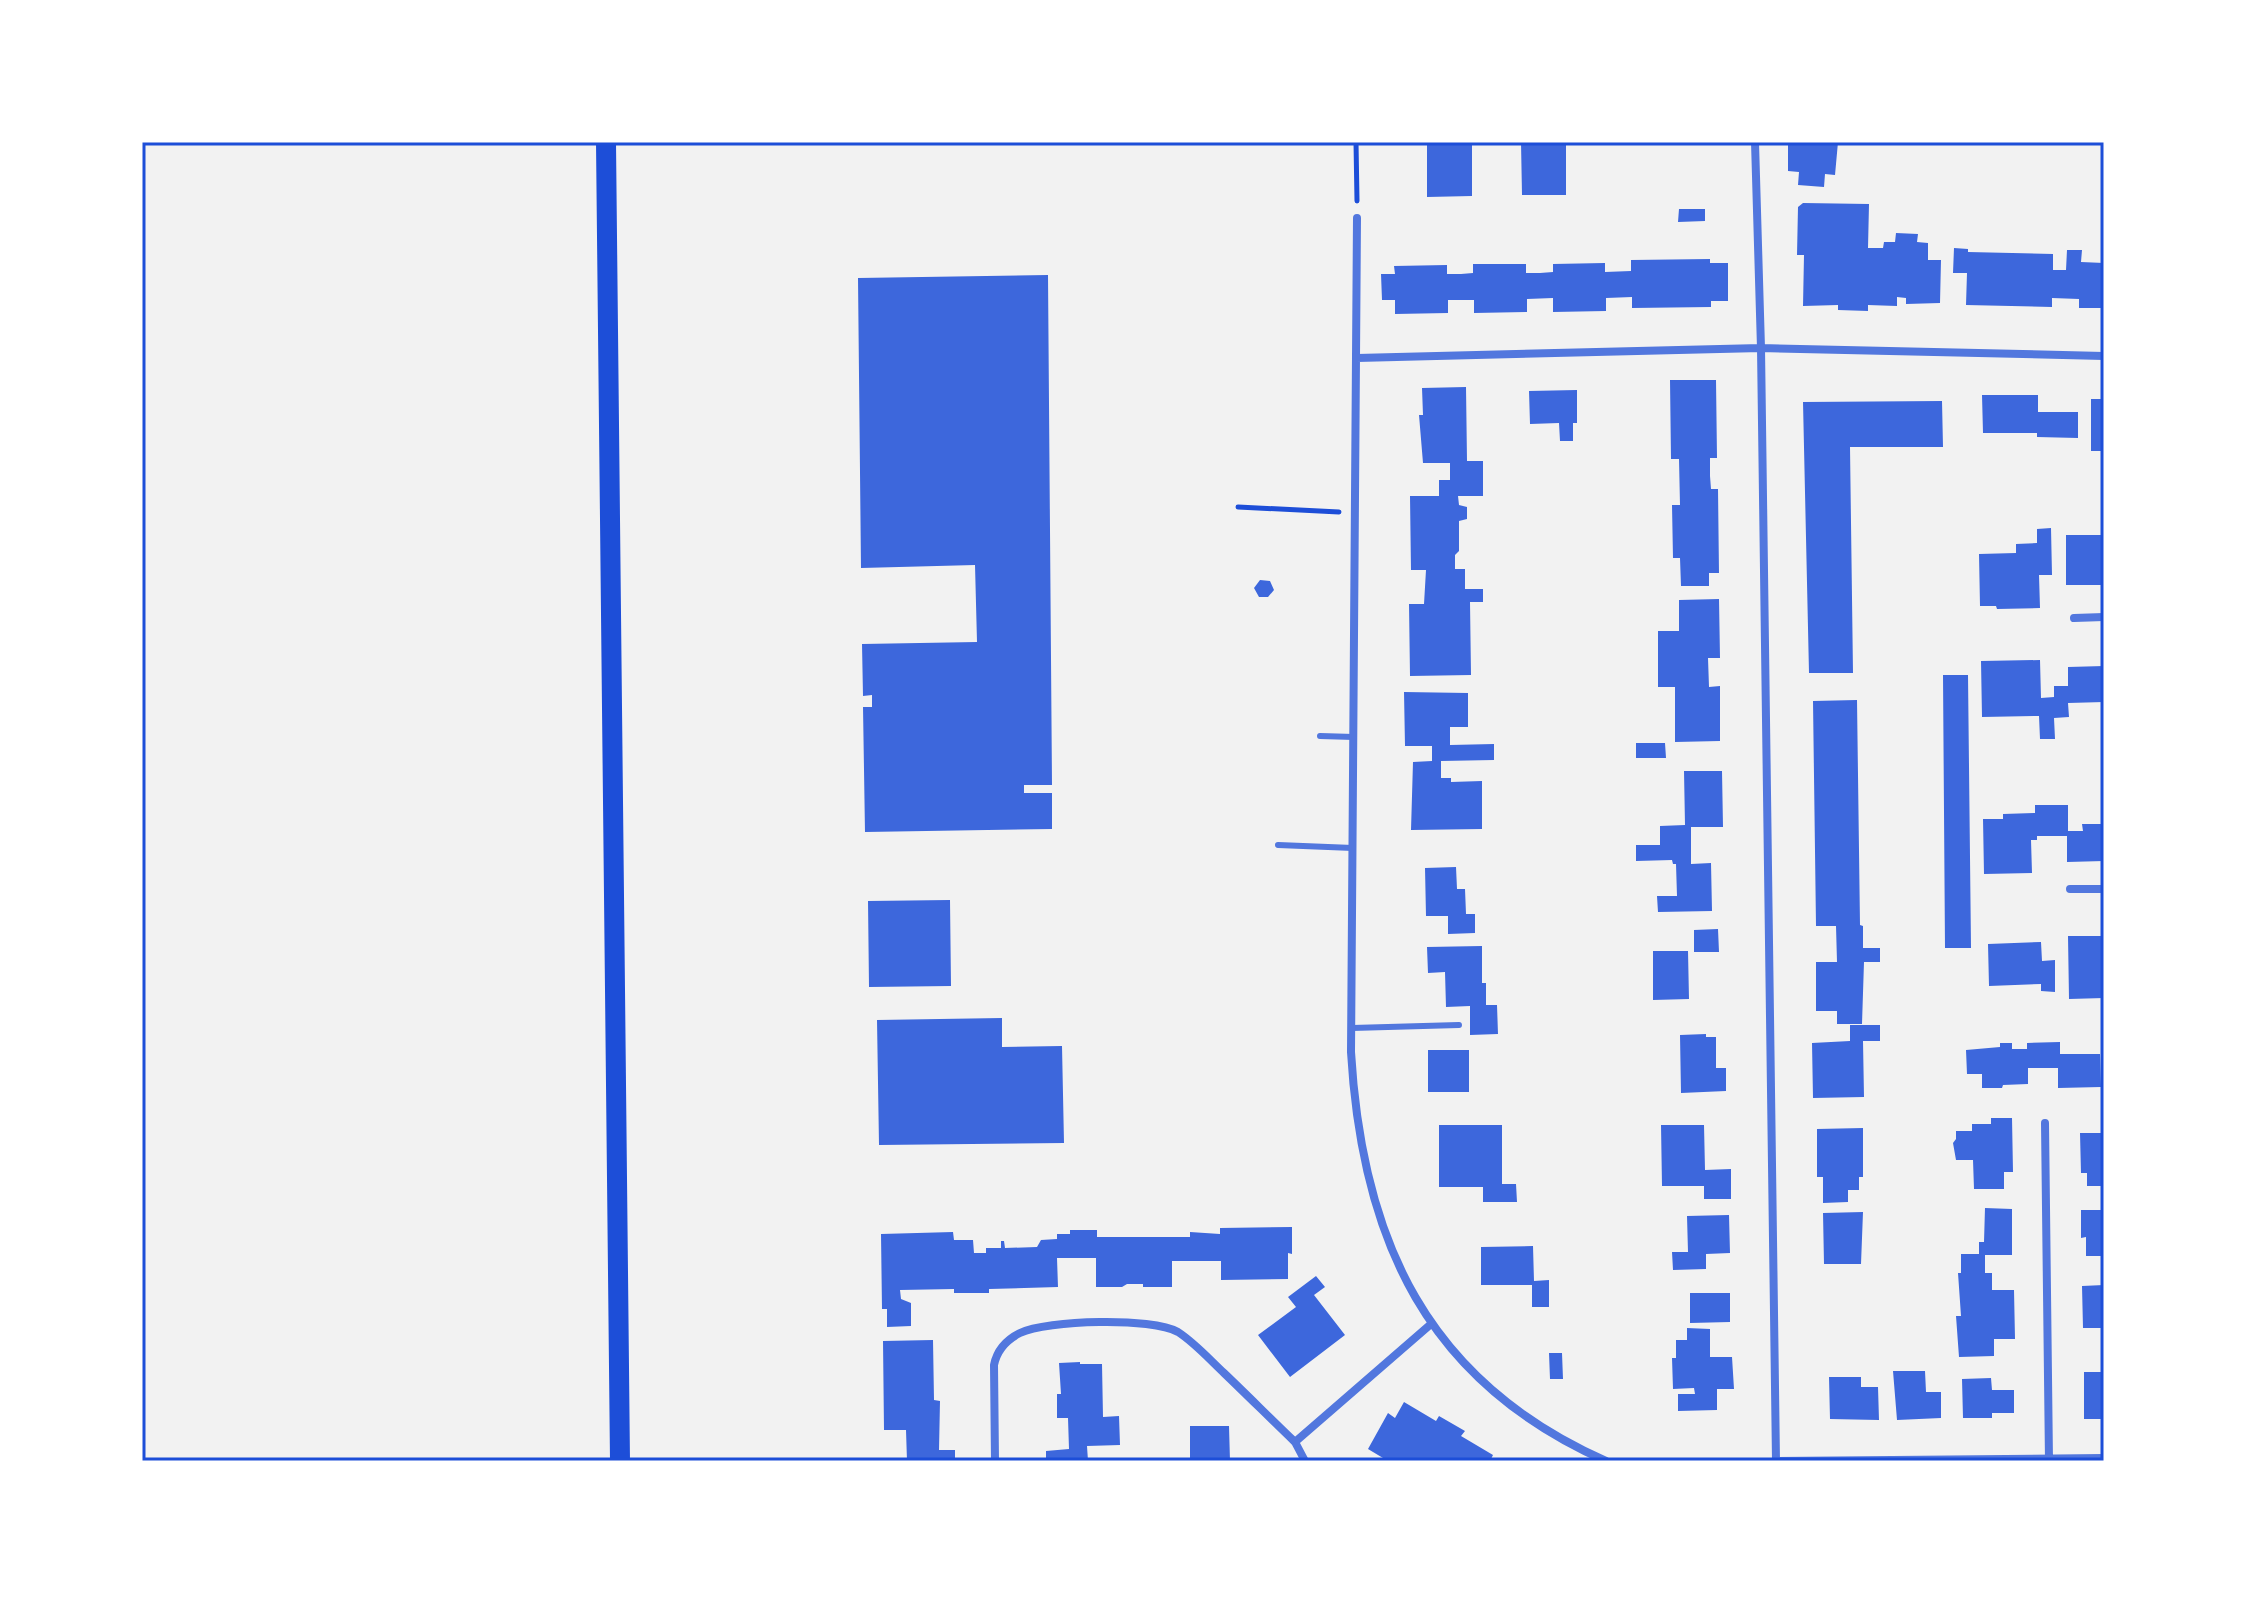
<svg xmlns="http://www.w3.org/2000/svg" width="2246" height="1603" viewBox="0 0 2246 1603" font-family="Quicksand,sans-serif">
	<rect width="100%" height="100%" fill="#f2f2f2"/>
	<path fill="#3d67dc" d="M1427 142H1472V196L1427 197Z
		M1521 142H1566V195H1522Z
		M1788 142H1838L1835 175 1825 174 1824 187 1798 185 1799 172 1788 171Z
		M1803 203 1869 204 1868 248H1883L1884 242H1895L1896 233 1918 234 1917 242 1928 243V260H1941L1940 303 1906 304V298L1897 297V306L1868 305V311L1838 310V305L1803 306 1804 255H1797L1798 207Z
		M1679 209H1705V221L1678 222Z
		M1954 248 1968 249V252L2053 254V270H2066L2067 250H2082L2081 262 2104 263V308H2079V299L2052 298V307L1966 305 1967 273H1953Z
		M1710 259V263H1728V301H1711V307L1632 308V297L1606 298V311L1553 312V298L1527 299V312L1474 313V300H1448V313L1395 314V300H1382L1381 274H1395L1394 266 1447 265V274H1461L1473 273V264H1526V273H1540L1553 272V264L1605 263V272L1631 271V260Z
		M1048 275 1052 785H1024V793H1052V829L865 832 863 707H872V695L863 696 862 644 977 642 975 565 861 568 858 278Z
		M1670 380H1716L1717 458H1710V476L1711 489H1718L1719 573H1709V586H1681L1680 558H1673L1672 505H1680L1679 459H1671Z
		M1466 387 1467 461H1483V496H1458L1459 505 1467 507V519L1459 521V551L1455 555V569H1465V589H1483V602H1470L1471 675 1410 676 1409 604H1424L1426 570H1411L1410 496H1439V480H1450V463H1423L1419 415H1423L1422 388Z
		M1577 390V423H1573V441H1560L1559 423 1530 424 1529 391Z
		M1982 395H2038V412H2078V438L2037 437V433H1983Z
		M2091 399H2104V451H2091Z
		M1942 401 1943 447H1850L1853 673H1809L1803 402Z
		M2051 528 2052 575H2039L2040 608 1997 609 1996 606H1980L1979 554 2016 553V544L2037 543V529Z
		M2066 535H2104V585H2066Z
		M1260 580 1270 581 1274 590 1268 597H1259L1254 588Z
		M1719 599 1720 658H1708L1709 687 1720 686V741L1675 742V687H1658V631H1679V600Z
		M2040 660 2041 698 2054 697V686H2068V667L2104 666V702L2068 703 2069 717 2054 718 2055 739H2040L2039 716 1982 717 1981 661Z
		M1943 675H1968L1971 948H1945Z
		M1404 692 1468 693V727H1450V745L1494 744V760L1441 761V778H1451V782L1482 781V829L1411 830 1413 762 1432 761V746H1405Z
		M1857 700 1860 925 1863 926V948H1880V962H1864L1862 1024H1837V1011H1816V962H1837L1836 926H1816L1813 701Z
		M1636 743H1665L1666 758H1636Z
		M1684 771H1722L1723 827H1691V864L1711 863 1712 911 1658 912 1657 896H1677L1676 864H1673L1672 860 1636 861V845H1660V826L1685 825Z
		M2035 805H2068V831H2083L2082 824H2104V861L2067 862V836H2037V840H2031L2032 873 1984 874 1983 819H2003V814L2035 813Z
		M1456 867 1457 889H1465L1466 914H1475V933L1448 934V916H1426L1425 868Z
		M950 900 951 986 869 987 868 901Z
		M1718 929 1719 952H1694V930Z
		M2068 936H2104V998L2069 999Z
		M2041 942 2042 961 2055 960V992L2041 991V984L1989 986 1988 944Z
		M1482 946V983H1486V1005H1497L1498 1034 1470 1035V1006L1446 1007 1445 972 1428 973 1427 947Z
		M1653 951H1688L1689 999 1653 1000Z
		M1002 1018V1047L1062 1046 1064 1143 879 1145 877 1020Z
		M1850 1025H1880V1041H1863L1864 1097 1813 1098 1812 1043 1850 1041Z
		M1706 1034V1037H1716V1068H1726V1091L1681 1093 1680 1035Z
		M2060 1042V1054H2100L2101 1087 2058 1088V1068H2028V1084L2003 1085 2002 1088H1982V1074H1967L1966 1050 2000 1047V1043H2012V1049H2027V1043Z
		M1428 1050H1469V1092H1428Z
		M1991 1118H2012L2013 1172H2004V1189H1974L1973 1160H1956L1953 1143 1956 1139V1131H1972V1124H1991Z
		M1439 1125H1502V1184H1516L1517 1202H1483V1187H1439Z
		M1661 1125H1704L1705 1170 1731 1169V1199H1704V1186H1662Z
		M1863 1128V1177H1859V1190H1848V1202L1823 1203V1177H1817V1129Z
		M2080 1133H2104V1186H2087V1173H2081Z
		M1985 1208 2012 1209V1255H1985V1273H1992V1290H2014L2015 1339H1994V1356L1959 1357 1956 1316H1961L1958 1273H1961V1254H1979V1242H1984Z
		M2081 1210H2104V1256H2086V1237L2081 1238Z
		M1863 1212 1861 1264H1824L1823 1213Z
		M1729 1215 1730 1253 1706 1254V1269L1673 1270 1672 1252H1688L1687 1216Z
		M1292 1227V1254L1288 1253V1279L1221 1280V1261H1172V1287H1143V1284H1127L1122 1287H1096V1258H1057L1058 1287 989 1289V1293H954V1289L900 1290 901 1299 911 1303V1326L887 1327V1309H882L881 1234 953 1232 954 1240H973L974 1253H986V1248H1001V1241H1004L1005 1248 1037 1247 1041 1240 1057 1239V1234H1070V1230H1097V1237H1190V1232L1220 1234V1228Z
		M1533 1246 1534 1281 1549 1280V1307H1532V1285H1481V1247Z
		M1316 1276 1325 1287 1314 1295 1345 1335 1290 1377 1258 1335 1296 1307 1288 1297Z
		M2104 1285V1328H2083L2082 1286Z
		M1690 1293H1730V1322L1690 1323Z
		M1687 1328 1710 1329V1357H1732L1734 1389H1717V1410L1678 1411V1394H1695L1694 1388 1673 1389 1672 1358H1676V1340H1687Z
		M933 1340 934 1400 940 1401 939 1450H955V1461H907L906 1430H884L883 1341Z
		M1549 1353H1562L1563 1379H1550Z
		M1080 1362V1364H1102L1103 1417 1119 1416 1120 1445 1087 1446 1088 1461H1046V1451L1069 1449 1068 1418H1057V1394H1061L1059 1363Z
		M1893 1371H1925L1926 1392H1941V1418L1897 1420Z
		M2084 1372H2104V1419H2084Z
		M1829 1377H1861V1387H1878L1879 1420 1830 1419Z
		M1991 1378 1992 1390H2014V1413H1992V1418H1963L1962 1379Z
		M1404 1402 1436 1421 1439 1416 1465 1431 1461 1436 1493 1455 1490 1461H1388L1368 1449 1388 1413 1395 1418Z
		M1190 1426H1229L1230 1461H1190Z"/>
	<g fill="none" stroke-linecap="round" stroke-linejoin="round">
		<path stroke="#1d4ed8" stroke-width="5" d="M1356 142 1357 201
			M1238 507 1339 512"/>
		<path stroke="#5277de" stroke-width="6" d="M1320 736 1354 737
			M1278 845 1353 848
			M1352 1028 1459 1025"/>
		<path stroke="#5277de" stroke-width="8" d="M1755 142 1761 348 1776 1461
			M1357 218 1351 1052C1362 1240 1427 1382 1606 1461
			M1357 358 1761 348 2104 356
			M2074 618 2104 617
			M2070 889H2104
			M2045 1123 2049 1461
			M1295 1442 1431 1324
			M995 1461 994 1365C997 1350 1006 1340 1020 1333 1047 1320 1152 1317 1178 1332 1195 1343 1209 1359 1224 1373 1248 1396 1271 1419 1295 1442L1305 1461
			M1775 1461 2104 1458"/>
		<path stroke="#1d4ed8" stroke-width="20" d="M606 142 620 1461"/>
	</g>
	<rect width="2246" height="1603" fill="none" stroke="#ffffff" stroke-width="288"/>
	<rect x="144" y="144" width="1958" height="1315" fill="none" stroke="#1d4ed8" stroke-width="3"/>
</svg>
